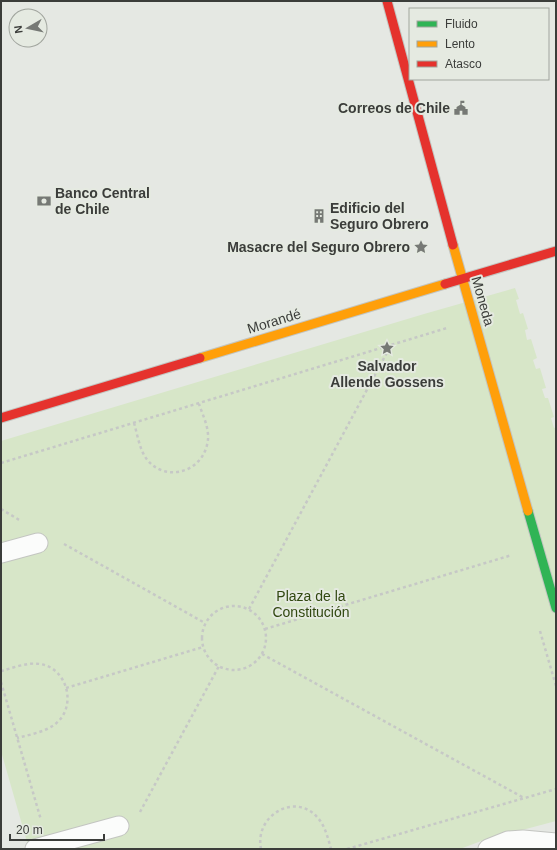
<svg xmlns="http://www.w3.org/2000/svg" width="557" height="850" viewBox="0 0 557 850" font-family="Arial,sans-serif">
	<rect width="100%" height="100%" fill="#e5e8e3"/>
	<path fill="#d7e6c8" d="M515 288 519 299 516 300 520 314 523 313 528 329 525 330 527 340 531 339 537 358 533 360 536 369 540 368 546 388 542 389 545 398H548L554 417 551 418 554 428 556 427V821L507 834 505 832 460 849H29L1 751V441L424 314Z"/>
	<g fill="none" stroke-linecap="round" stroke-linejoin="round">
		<defs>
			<path id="lane" d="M1 553 38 543
				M35 849 119 826
				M488 849 508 841 523 840 556 843"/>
			<path id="fast" d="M528 511 556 608"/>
			<path id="slow" d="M453 245 528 511
				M200 358 445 284"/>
			<path id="jam" d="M387 1 453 245
				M445 284 556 251
				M1 418 200 358"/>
		</defs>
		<use href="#lane" stroke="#c3c5c1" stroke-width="21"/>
		<use href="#fast" stroke="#c3c5c1" stroke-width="11"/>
		<use href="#slow" stroke="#c3c5c1" stroke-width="11"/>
		<use href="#jam" stroke="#c3c5c1" stroke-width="11"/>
		<path stroke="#c6c8c6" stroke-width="2.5" stroke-dasharray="3 3" stroke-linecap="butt" d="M134 423C137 433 139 446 144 455 160 483 200 475 207 445 211 431 203 416 199 404
			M1 463 447 328
			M1 509 21 521
			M64 544 205 623
			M202 638a32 32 0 1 1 64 0a32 32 0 1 1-64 0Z
			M249 609 391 345
			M265 629 512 555
			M540 631 556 686
			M262 654 524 798
			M1 671C13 668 27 662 40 664 68 668 78 708 54 725 44 732 29 735 17 738
			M1 682 41 820
			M66 688 203 647
			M140 812 219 666
			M261 849C254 816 295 791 318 818 325 826 328 838 331 849
			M347 849 556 789"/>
		<use href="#lane" stroke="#fbfcfb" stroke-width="19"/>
		<use href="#fast" stroke="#30b455" stroke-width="9"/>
		<use href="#slow" stroke="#ff9f0a" stroke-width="9"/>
		<use href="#jam" stroke="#e5322d" stroke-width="9"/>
	</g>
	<defs>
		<symbol id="civic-bare" viewBox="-9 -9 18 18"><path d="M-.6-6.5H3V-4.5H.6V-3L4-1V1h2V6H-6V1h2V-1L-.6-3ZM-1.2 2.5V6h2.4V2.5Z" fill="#767975" stroke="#e5eae1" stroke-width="2.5" paint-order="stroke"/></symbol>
		<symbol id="bank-bare" viewBox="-9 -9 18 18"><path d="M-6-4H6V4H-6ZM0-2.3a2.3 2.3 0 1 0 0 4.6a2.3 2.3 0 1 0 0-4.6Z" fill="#767975" stroke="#e5eae1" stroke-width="2.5" paint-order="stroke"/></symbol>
		<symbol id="building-bare" viewBox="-9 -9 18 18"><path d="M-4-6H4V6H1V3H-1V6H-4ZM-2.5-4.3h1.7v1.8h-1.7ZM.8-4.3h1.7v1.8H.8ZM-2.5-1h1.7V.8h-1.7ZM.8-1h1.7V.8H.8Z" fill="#767975" stroke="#e5eae1" stroke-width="2.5" paint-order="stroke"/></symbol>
		<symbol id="sight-bare" viewBox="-9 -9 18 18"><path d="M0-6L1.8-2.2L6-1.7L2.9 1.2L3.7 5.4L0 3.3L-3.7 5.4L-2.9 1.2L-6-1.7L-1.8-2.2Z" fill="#767975" stroke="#e5eae1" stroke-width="2.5" paint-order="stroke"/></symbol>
	</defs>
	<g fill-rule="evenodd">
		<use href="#civic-bare" x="451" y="98" width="20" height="20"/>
		<use href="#bank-bare" x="34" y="191" width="20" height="20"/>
		<use href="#building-bare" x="309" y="206" width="20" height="20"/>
		<use href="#sight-bare" x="411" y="237" width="20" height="20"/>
		<use href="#sight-bare" x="377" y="338" width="20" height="20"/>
	</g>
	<g text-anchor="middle" stroke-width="4" stroke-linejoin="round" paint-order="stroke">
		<g font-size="14" font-weight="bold" fill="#3b3d3a" stroke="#e5eae1" text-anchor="end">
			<text x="450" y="113">Correos de Chile</text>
			<text x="55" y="198" text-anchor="start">Banco Central<tspan x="55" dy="16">de Chile</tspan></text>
			<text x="330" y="213" text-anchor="start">Edificio del<tspan x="330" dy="16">Seguro Obrero</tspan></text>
			<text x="410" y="252">Masacre del Seguro Obrero</text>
			<text x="387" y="371" text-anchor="middle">Salvador<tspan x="387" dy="16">Allende Gossens</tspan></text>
		</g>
		<g font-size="14" fill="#3b3d3a" stroke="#e5eae1">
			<text transform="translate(483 301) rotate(74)" y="5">Moneda</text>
			<text transform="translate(274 321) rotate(-17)" y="5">Morandé</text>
		</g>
		<g font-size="14" fill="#314810" stroke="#e5eae1">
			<text x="311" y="601">Plaza de la<tspan x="311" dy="16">Constitución</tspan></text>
		</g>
	</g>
	<rect width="557" height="850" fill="none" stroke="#3b3d3a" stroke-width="4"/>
	<rect x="409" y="8" width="140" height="72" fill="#e5eae1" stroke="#a1a59e"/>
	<rect x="417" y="21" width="20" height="6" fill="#30b455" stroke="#a1a59e"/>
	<text x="445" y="28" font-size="12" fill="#3b3d3a">Fluido</text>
	<rect x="417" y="41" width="20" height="6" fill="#ff9f0a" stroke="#a1a59e"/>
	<text x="445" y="48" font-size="12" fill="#3b3d3a">Lento</text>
	<rect x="417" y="61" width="20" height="6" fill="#e5322d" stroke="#a1a59e"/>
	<text x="445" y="68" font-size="12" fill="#3b3d3a">Atasco</text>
	<g transform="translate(28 28) rotate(261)"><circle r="19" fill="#e5eae1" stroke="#a1a59e"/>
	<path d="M0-3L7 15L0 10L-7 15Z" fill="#767975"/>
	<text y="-6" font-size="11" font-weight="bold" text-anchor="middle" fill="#3b3d3a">N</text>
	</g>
	<path d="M10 834v6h94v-6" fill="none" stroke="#3b3d3a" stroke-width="2"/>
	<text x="16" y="834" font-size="12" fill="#3b3d3a" stroke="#e5eae1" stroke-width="3" paint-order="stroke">20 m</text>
</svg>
